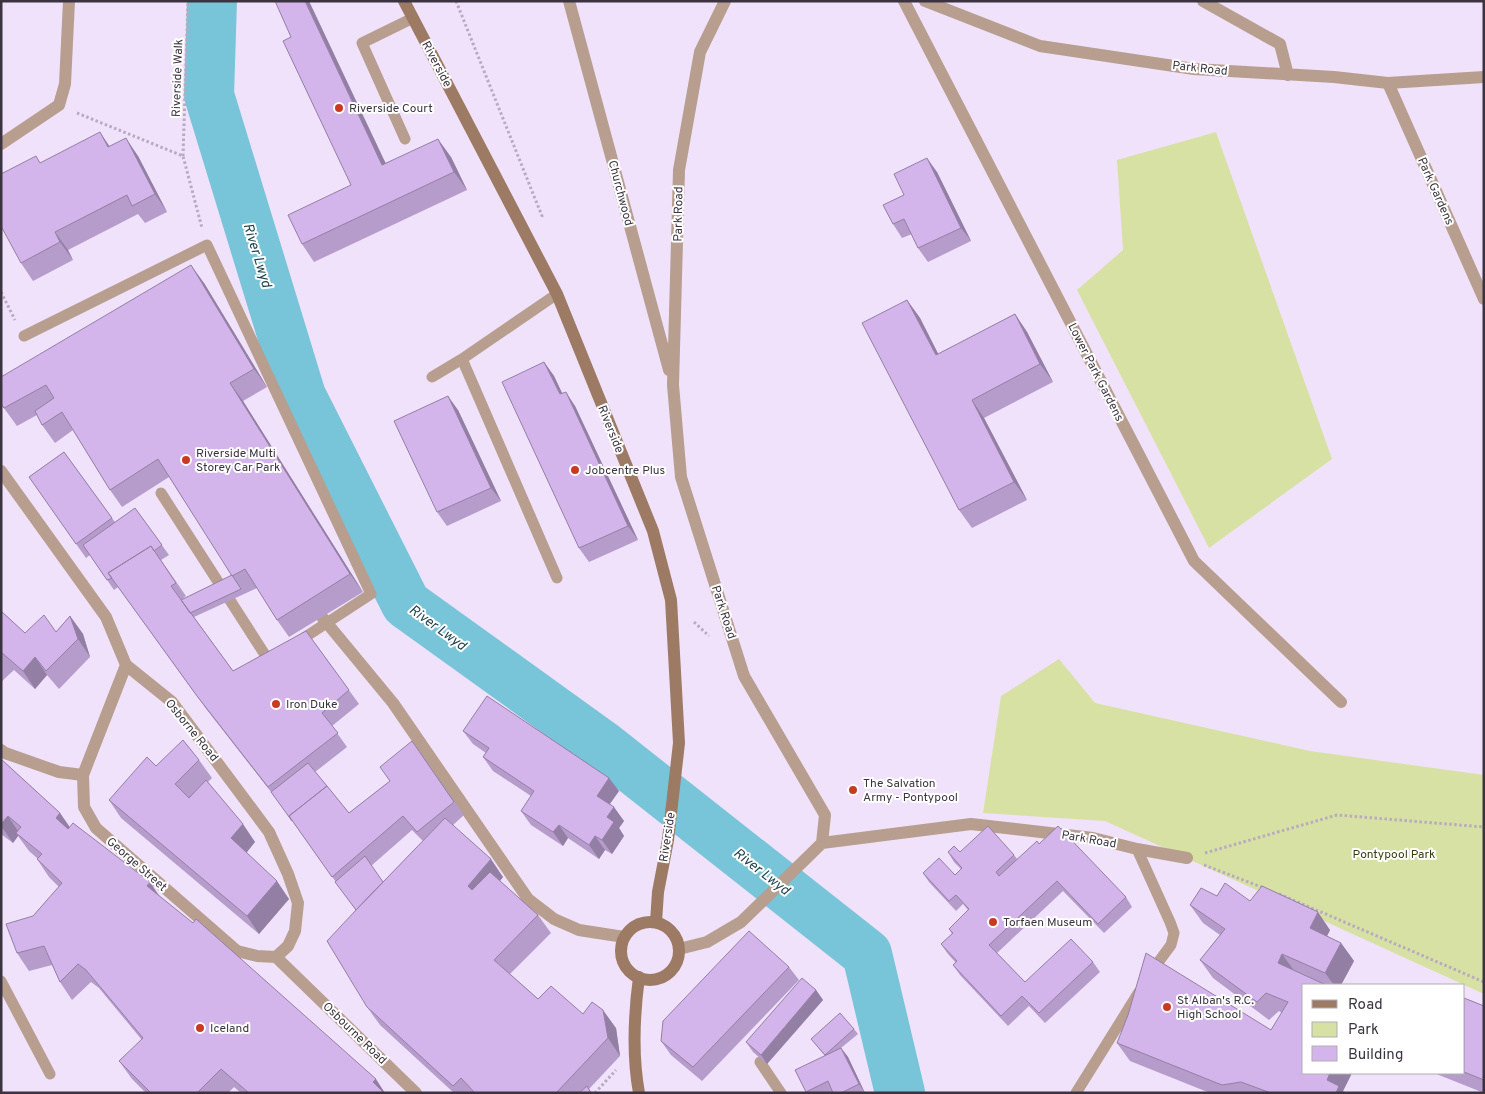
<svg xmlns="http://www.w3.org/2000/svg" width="1485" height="1094" viewBox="0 0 1485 1094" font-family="Overpass,sans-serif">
	<rect width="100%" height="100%" fill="#f0e2fb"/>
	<path fill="#d8e1a4" d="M1216 132 1332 459 1209 548 1077 290 1123 250 1117 160Z
		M1059 659 1095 703 1310 751 1484 775V994L1105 821 983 813 1001 696Z"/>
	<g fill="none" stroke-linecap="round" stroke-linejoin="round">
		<path stroke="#78c4d9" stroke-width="50" d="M212 1 209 95 301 396 406 604 602 745 867 954 900 1093"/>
		<path stroke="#b7abc0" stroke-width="3" stroke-dasharray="2.5 2.5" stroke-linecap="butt" d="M456 1 542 216 541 219
			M77 113 183 156 202 228
			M183 156 188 1
			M1 292 15 320
			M694 622 709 636
			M1205 853 1337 815 1484 827
			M1204 865 1264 888
			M1279 894 1484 982
			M595 1093 616 1070"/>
		<path stroke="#b79e8f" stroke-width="11" d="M405 139 362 43 413 18
			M24 336 207 245 371 594 296 643
			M462 359 557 578
			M432 377 462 359 557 294
			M161 493 269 661 274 657
			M1137 849 1170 922 1174 933 1171 945 1151 972
			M1 981 50 1074
			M760 1062 781 1093
			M1076 1093 1139 992"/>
		<path stroke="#b79e8f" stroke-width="12" d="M569 1 669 370
			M725 1 700 52 679 170 673 385 681 477 744 676 825 815 822 843
			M904 1 1194 561 1341 702
			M925 1 1040 46 1194 69 1334 77 1388 83 1484 77
			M1203 1 1280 44 1288 75
			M1388 83 1484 299
			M1 144 59 105 65 84 69 1
			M1 471 106 617 126 665 172 702 269 832 288 874 298 903 295 931 288 946 276 957
			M322 617 393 703 528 899 554 919 579 930 624 937
			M1 750 5 753 59 772 83 775 84 807 96 828 237 951 257 956 276 957 416 1093
			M83 775 126 665
			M822 843 971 824 1093 838 1137 849 1187 858
			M679 949 707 942 741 922 822 843"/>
		<path stroke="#9d7a64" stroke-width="12" d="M404 1 557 294 653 531 671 600 679 743 668 840 658 892 656 922
			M621 951a29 29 0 1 1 58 0a29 29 0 1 1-58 0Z
			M639 977C634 1015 632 1055 639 1093"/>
	</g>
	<path fill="#b69cca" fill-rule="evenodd" d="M291 37 386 163 451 157 467 190 314 262 302 244 351 185Z
		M110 146 138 156 167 212 145 223 138 214 68 250 73 260 33 281 21 263 41 163Z
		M937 172 971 241 928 262 918 248 912 234 902 238 893 224 904 195Z
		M204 283 267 387 243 401 363 592 289 637 277 620 257 588 194 617 233 671 306 631 359 704 332 726 347 747 315 772 349 813 390 781 412 741 464 815 453 825 503 877 500 881 538 915 551 933 510 974 538 999 583 1014 616 1028 620 1056 589 1089 592 1093H454L380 1025 367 1007 356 910 278 801 207 710 118 587 114 590 90 555 86 558 29 477 64 452 115 522 135 508 169 555 161 560 186 596 181 600 232 575 169 477 122 507 110 490 73 430 55 443 42 425 37 415 17 426 1 404ZM412 830 423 841 383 882 371 866Z
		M907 300 920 318 938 354 1015 314 1027 332 1053 382 984 418 1027 500 972 528 959 510Z
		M544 362 554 376 562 393 575 406 638 540 589 562 579 548Z
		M458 410 501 501 447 526 437 512Z
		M1 611 25 633 56 632 70 616 83 634 90 657 59 689 47 675 35 689 14 670 1 682Z
		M463 731 619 791 610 804 624 821 619 828 624 836 612 854 605 850 599 859 568 838 563 846 531 825 521 811 531 796 493 771 483 757 486 753 473 744Z
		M1 759 60 813 70 827 160 897 385 1093H241L234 1087 228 1093H146L132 1079 119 1061 142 1040 99 988 91 982 72 1000 60 982 52 965 29 971 17 953 33 916 59 887 49 877 37 859V858L29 851 18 836 13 843 1 834Z
		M199 760 212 778 208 782 255 842 246 852 289 899 259 934 121 818 109 800 156 766Z
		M1039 844 1126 897 1132 907 1104 933 1063 891 997 953 1025 982 1093 962 1100 972 1045 1023 1029 1006 1008 1026 960 975 953 965 956 963 948 954 941 944 952 934 949 929 968 910 963 904 956 911 929 882 923 873 955 875 961 869 954 862 948 852 1014 855 1017 859Z
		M1217 896 1250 901 1330 930 1327 936 1341 943 1354 961 1341 985H1304V1073H1352L1343 1091 1344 1093H1210L1130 1061 1117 1043 1271 1030 1282 1013 1279 1011 1269 1020 1213 978 1200 960 1220 935 1203 923 1190 905Z
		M789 967 799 980 702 1081 671 1055 661 1041Z
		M816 990 823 1000 767 1064 753 1052 746 1042Z
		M1464 998 1484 1006V1093L1434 1073H1464Z
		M854 1029 858 1034 841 1048 848 1057 865 1093H833V1091L830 1093H807L795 1070 825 1056 811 1039Z"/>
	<path fill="#947fa4" d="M305 1H309L395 183 382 165Z
		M100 132 112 150 108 147Z
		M126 138 138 156 167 212 155 194Z
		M438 139 451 157 467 190 454 172Z
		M927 158 937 172 971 241 961 228Z
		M55 232 68 250 73 260 60 242Z
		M191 265 204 283 267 387 254 369Z
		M907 300 920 318 948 373 936 355Z
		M1015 314 1027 332 1053 382 1040 364Z
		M544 362 554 376 569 408 560 394Z
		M230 383 243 401 363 592 350 574Z
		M566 392 575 406 638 540 628 526Z
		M448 396 458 410 501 501 491 488Z
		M972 400 984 418 1027 500 1014 482Z
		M70 616 83 634 90 657 78 639Z
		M35 657 47 675 35 689 23 671Z
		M609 778 619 791 606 809 597 796Z
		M614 807 624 821 619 828 624 836 612 854 602 840 607 817Z
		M60 813 72 831 68 836 56 818Z
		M8 816 20 834 16 833 18 836 13 843 1 826V824Z
		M243 824 255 842 244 856 231 838Z
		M559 825 568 838 563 846 553 832Z
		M595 836 605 850 599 859 589 845Z
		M491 859 503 877 481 904 468 886Z
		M277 881 289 899 259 934 247 916Z
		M150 882 162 900 147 886Z
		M1318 912 1330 930 1322 946 1310 928Z
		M1341 943 1354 961 1341 985H1334L1325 973Z
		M1282 954 1295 972 1278 963Z
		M816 990 823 1000 767 1064 761 1055Z
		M603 1010 616 1028 620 1056 608 1038Z
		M841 1048 848 1057 865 1093 859 1084Z
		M1330 1073H1352L1343 1091 1344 1093H1335L1327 1080Z
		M376 1079 385 1093H380L373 1082Z"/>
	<path fill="#d4b5eb" stroke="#947fa4" d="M275 1H305L382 165 438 139 454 172 302 244 288 215 351 185 283 41 291 37Z
		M100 132 108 147 126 138 155 194 132 206 127 195 55 232 60 242 21 263 1 226V174L36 156 40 163Z
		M927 158 961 228 918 248 904 219 893 224 883 205 904 195 894 174Z
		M191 265 254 369 230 383 350 574 277 620 245 569 232 576 158 459 110 490 62 412 42 425 35 411 54 398 46 385 4 408 1 404V377Z
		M907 300 936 355 1015 314 1040 364 972 400 1014 482 959 510 862 323Z
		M544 362 560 394 566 392 628 526 579 548 502 382Z
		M448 396 491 488 437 512 394 421Z
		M64 452 112 518 76 544 29 477Z
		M135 508 162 545 154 551 151 546 108 573 112 578 107 580 83 545Z
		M151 546 176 583 171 586 233 671 306 631 349 690 322 713 338 733 268 787 197 696 108 573Z
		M232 575 241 589 190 613 181 600Z
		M1 611 25 633 44 615 56 632 70 616 78 639 46 671 35 657 23 671 1 652Z
		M487 696 609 778 597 796 614 807 607 817 614 822 602 840 595 836 589 845 559 825 553 832 521 811 534 791 483 757 489 748 463 731Z
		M183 740 199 760 175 784 189 798 206 780 243 824 231 838 277 881 247 916 109 800 147 757 156 766Z
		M412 741 454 802 417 832 403 816 332 877 289 816 327 786 349 813 390 781 380 767Z
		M1 759 60 813 56 818 68 829 73 823 150 882 147 886 193 923 196 919 376 1079 373 1082 384 1093H249L221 1069 197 1093H151L119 1061 143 1038 86 970 78 964 60 982 44 946 17 953 6 924 33 916 62 883 37 859 42 854 16 833 21 827 8 816 1 824Z
		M308 763 327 786 289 816 292 821 271 792Z
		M445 818 491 859 468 886 472 890 490 872 538 915 494 960 538 999 551 986 583 1014 592 1002 603 1010 608 1038 556 1093H475L461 1078 453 1086 367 1007 327 941 356 910Z
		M988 826 1014 855 996 872 999 876 1037 841 1039 844 1058 826 1126 897 1098 924 1057 881 989 945 1025 982 1071 939 1093 962 1039 1013 1022 996 1001 1016 953 965 957 961 941 944 953 933 949 929 969 909 956 895 949 901 923 873 939 858 955 875 962 868 948 852 954 846 960 852Z
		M365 856 383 882 356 910 335 882Z
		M1225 883 1250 901 1262 886 1318 912 1310 928 1341 943 1325 973 1282 954 1278 963 1326 985H1304V1073H1330L1327 1080 1339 1086 1336 1093H1271L1241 1082 1222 1085 1117 1043 1128 1015 1146 953 1271 1030 1288 1002 1266 993 1257 1002 1200 960 1225 929 1190 905 1201 888 1217 896Z
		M749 931 789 967 693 1067 661 1041 663 1021Z
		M802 978 816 990 761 1055 746 1042Z
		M1464 998 1484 1006V1080L1464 1072Z
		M840 1013 854 1029 825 1055 811 1039Z
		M841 1048 859 1084 841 1093H833L828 1081 806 1092 795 1070Z
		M587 1086 591 1093H579Z"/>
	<g fill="#c73b23" stroke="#fff" stroke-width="2">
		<circle cx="339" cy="108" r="5"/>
		<circle cx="186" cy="460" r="5"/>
		<circle cx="575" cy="470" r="5"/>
		<circle cx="276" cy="704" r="5"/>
		<circle cx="853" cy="790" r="5"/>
		<circle cx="993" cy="922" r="5"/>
		<circle cx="1167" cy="1007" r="5"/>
		<circle cx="200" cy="1028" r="5"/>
	</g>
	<g text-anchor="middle" stroke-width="4" stroke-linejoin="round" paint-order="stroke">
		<g font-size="12" fill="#3b3440" stroke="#fff">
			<text transform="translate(437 64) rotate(62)" y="4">Riverside</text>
			<text transform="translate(1200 68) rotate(6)" y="4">Park Road</text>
			<text transform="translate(177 78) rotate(-88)" y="4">Riverside Walk</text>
			<text transform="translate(1436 191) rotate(66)" y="4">Park Gardens</text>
			<text transform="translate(621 193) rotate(75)" y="4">Churchwood</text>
			<text transform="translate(678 214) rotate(-89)" y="4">Park Road</text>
			<text transform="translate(1096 372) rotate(63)" y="4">Lower Park Gardens</text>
			<text transform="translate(611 429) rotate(68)" y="4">Riverside</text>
			<text transform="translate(724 612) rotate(72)" y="4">Park Road</text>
			<text transform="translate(192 730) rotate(51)" y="4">Osborne Road</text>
			<text transform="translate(667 837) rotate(-81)" y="4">Riverside</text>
			<text transform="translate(1089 839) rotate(10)" y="4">Park Road</text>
			<text transform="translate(137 864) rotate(41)" y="4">George Street</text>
			<text transform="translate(355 1033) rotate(44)" y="4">Osbourne Road</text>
		</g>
		<g font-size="12" fill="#3b3440" stroke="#fff" text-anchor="start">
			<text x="349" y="112">Riverside Court</text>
			<text x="196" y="457">Riverside Multi<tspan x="196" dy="14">Storey Car Park</tspan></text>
			<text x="585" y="474">Jobcentre Plus</text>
			<text x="286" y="708">Iron Duke</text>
			<text x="863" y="787">The Salvation<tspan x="863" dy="14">Army - Pontypool</tspan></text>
			<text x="1003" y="926">Torfaen Museum</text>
			<text x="1177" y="1004">St Alban's R.C.<tspan x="1177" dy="14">High School</tspan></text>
			<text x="210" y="1032">Iceland</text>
		</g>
		<g font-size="12" fill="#393d0f" stroke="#fff">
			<text x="1394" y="858">Pontypool Park</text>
		</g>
		<g font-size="14" font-style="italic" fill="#1f434c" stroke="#fff">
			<text transform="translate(258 255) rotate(73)" y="5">River Lwyd</text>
			<text transform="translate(438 627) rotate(36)" y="5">River Lwyd</text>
			<text transform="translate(762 871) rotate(38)" y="5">River Lwyd</text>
		</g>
	</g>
	<rect width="1485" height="1094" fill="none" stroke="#3b3440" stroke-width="5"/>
	<rect x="1302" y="984" width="162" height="90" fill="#ffffff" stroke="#b1aeb3"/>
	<rect x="1312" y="1000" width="25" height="8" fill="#9d7a64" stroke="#b1aeb3"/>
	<text x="1348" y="1009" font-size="15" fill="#3b3440">Road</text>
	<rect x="1312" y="1022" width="25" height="15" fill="#d8e1a4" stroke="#b1aeb3"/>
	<text x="1348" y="1034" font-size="15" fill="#3b3440">Park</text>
	<rect x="1312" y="1046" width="25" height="15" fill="#d4b5eb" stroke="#b1aeb3"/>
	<text x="1348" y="1059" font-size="15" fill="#3b3440">Building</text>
</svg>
